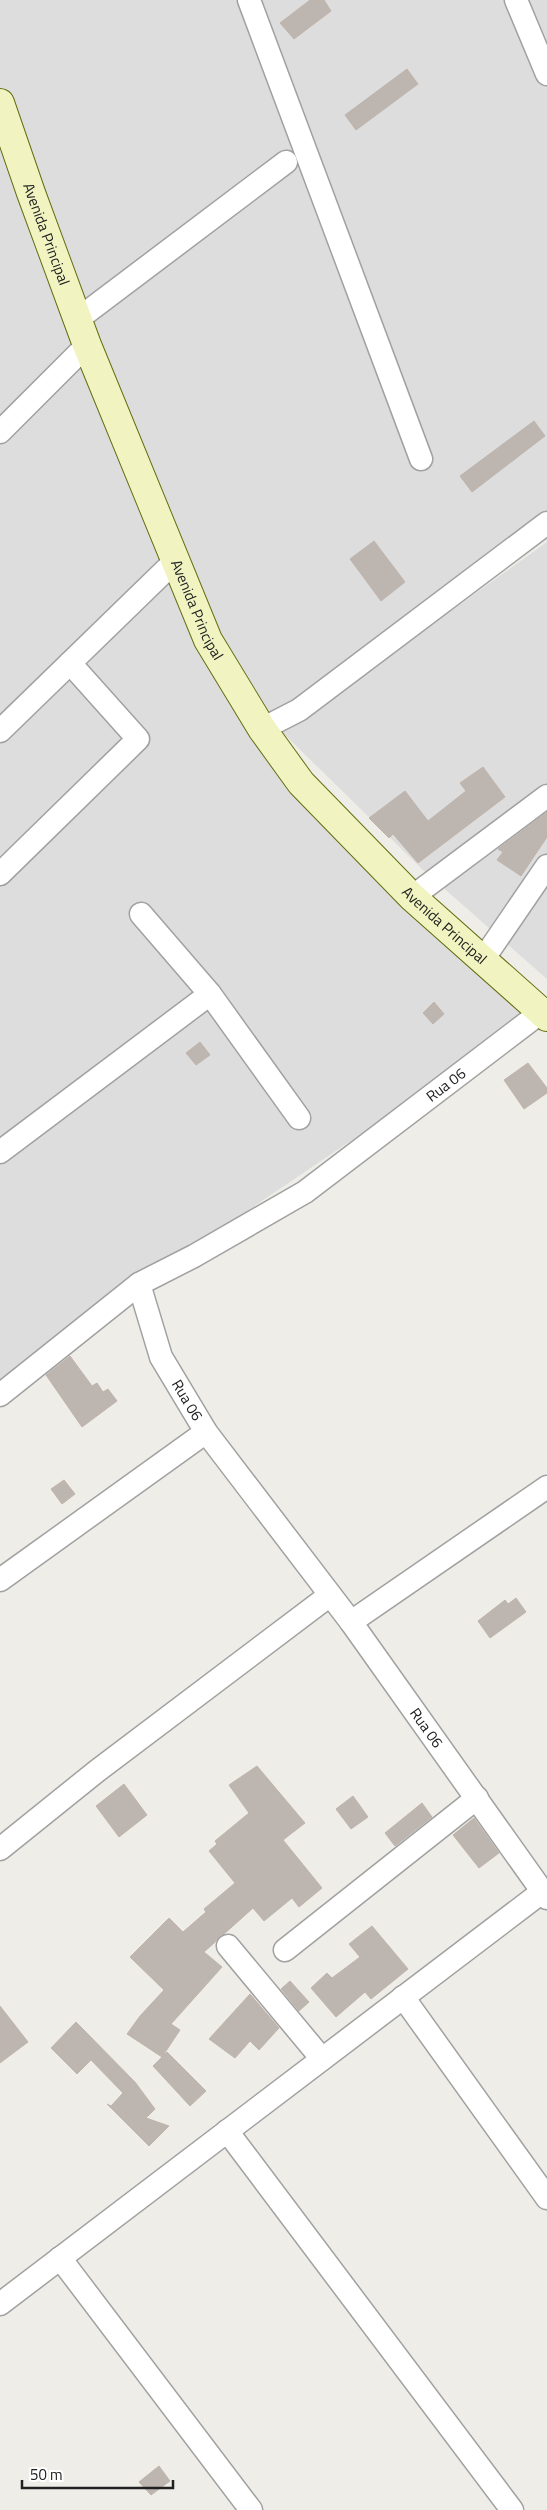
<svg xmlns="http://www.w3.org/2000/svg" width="547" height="2510" viewBox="0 0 547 2510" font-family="'Titillium Web',sans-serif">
	<rect width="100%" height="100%" fill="#efede7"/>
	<path fill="#dedddd" d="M0 0H547V520L267 725 283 758 540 1013 139 1284 0 1387Z
		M547 542V979L423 870 282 732Z"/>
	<path fill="#bdb6b0" stroke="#c0b4ab" d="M310 0H324L331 11 294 39 280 23Z
		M407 69 418 84 356 130 345 115Z
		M534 421 545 436 472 492 460 476Z
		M374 541 405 582 381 601 350 559Z
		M483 767 505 797 418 863 393 834 389 838 369 818 405 791 428 821 466 791 460 783Z
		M547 812V837L521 876 497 860 503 852 498 849Z
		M434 1002 444 1014 433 1024 423 1013Z
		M200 1042 210 1055 196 1065 186 1053Z
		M528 1063 547 1088V1093L524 1109 504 1080Z
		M70 1356 92 1386 97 1383 103 1392 108 1389 117 1401 82 1427 46 1375Z
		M64 1480 75 1494 62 1504 51 1489Z
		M516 1598 526 1612 490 1638 478 1621 505 1600 508 1604Z
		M257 1766 305 1823 283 1840 322 1888 299 1907 292 1898 264 1921 253 1908 204 1952 222 1967 171 2024 180 2030 162 2057 127 2034 140 2016 164 1990 130 1957 169 1918 183 1932 206 1912 204 1909 235 1883 209 1851 217 1844 215 1841 249 1813 229 1785Z
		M124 1784 147 1815 119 1837 96 1806Z
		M353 1796 368 1817 351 1829 336 1809Z
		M422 1803 432 1817 395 1846 385 1833Z
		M474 1818 499 1853 479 1868 453 1835Z
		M372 1926 408 1969 371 1999 365 1992 336 2017 311 1988 327 1973 332 1978 360 1957 349 1944Z
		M290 1981 309 2002 299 2011 281 1989Z
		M250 1994 279 2028 259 2050 250 2041 235 2058 209 2039Z
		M0 2006 28 2042 0 2063Z
		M76 2022 135 2082 155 2109 146 2118 169 2126 149 2146 107 2104 111 2106 123 2093 91 2060 77 2074 51 2048Z
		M167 2052 206 2091 190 2106 153 2066Z
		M159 2466 170 2481 151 2495 139 2482Z"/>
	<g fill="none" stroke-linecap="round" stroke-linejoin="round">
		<defs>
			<g id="street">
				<path d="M249 0 421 459"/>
				<path d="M516 0 547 74"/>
				<path d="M78 319 286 162"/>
				<path d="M0 432 87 345"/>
				<path d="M262 729 299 710 547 523"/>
				<path d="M0 731 176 560"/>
				<path d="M0 874 138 739 70 663"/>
				<path d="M412 897 547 796"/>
				<path d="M141 914 210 994 299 1118"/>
				<path d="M482 961 547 866"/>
				<path id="s1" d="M540 1013 305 1192 194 1256 139 1284 161 1357 206 1432 351 1622 547 1898"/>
				<path d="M0 1152 210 994"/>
				<path d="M0 1395 139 1284"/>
				<path d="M0 1580 206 1432"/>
				<path d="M351 1622 547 1487"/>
				<path d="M0 1849 97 1771 330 1595"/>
				<path d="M228 1946 322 2059"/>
				<path d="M285 1950 477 1798"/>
				<path d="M403 1997 547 2198"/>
				<path d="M227 2131 512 2510"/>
				<path d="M60 2258 251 2510"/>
				<path d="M0 2304 542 1892"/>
			</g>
			<g id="secondary">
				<path id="s2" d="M0 103 31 193 87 345 208 640 262 729 301 783 412 897 547 1017"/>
			</g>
		</defs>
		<use href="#street" stroke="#a1a1a1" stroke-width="25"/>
		<use href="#secondary" stroke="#636e0f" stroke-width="30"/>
		<use href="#street" stroke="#fff" stroke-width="22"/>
		<use href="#secondary" stroke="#f1f4c1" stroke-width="28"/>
	</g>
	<g text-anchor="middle" stroke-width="4" stroke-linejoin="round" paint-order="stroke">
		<g font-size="15" fill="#202020" stroke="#fff">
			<text dy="5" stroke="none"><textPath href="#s2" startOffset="139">Avenida Principal</textPath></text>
			<text dy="5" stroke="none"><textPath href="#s2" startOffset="544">Avenida Principal</textPath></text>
			<text dy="5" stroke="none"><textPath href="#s2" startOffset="949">Avenida Principal</textPath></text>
			<text transform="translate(446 1085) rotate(-37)" y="5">Rua 06</text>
			<text dy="5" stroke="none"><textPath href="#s1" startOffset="612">Rua 06</textPath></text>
			<text dy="5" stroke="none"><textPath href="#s1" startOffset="1018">Rua 06</textPath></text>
		</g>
	</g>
	<path d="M22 2480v8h151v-8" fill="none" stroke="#202020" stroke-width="2.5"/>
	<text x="30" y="2480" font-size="15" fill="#202020" stroke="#ffffff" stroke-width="4" paint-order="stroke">50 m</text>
</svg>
